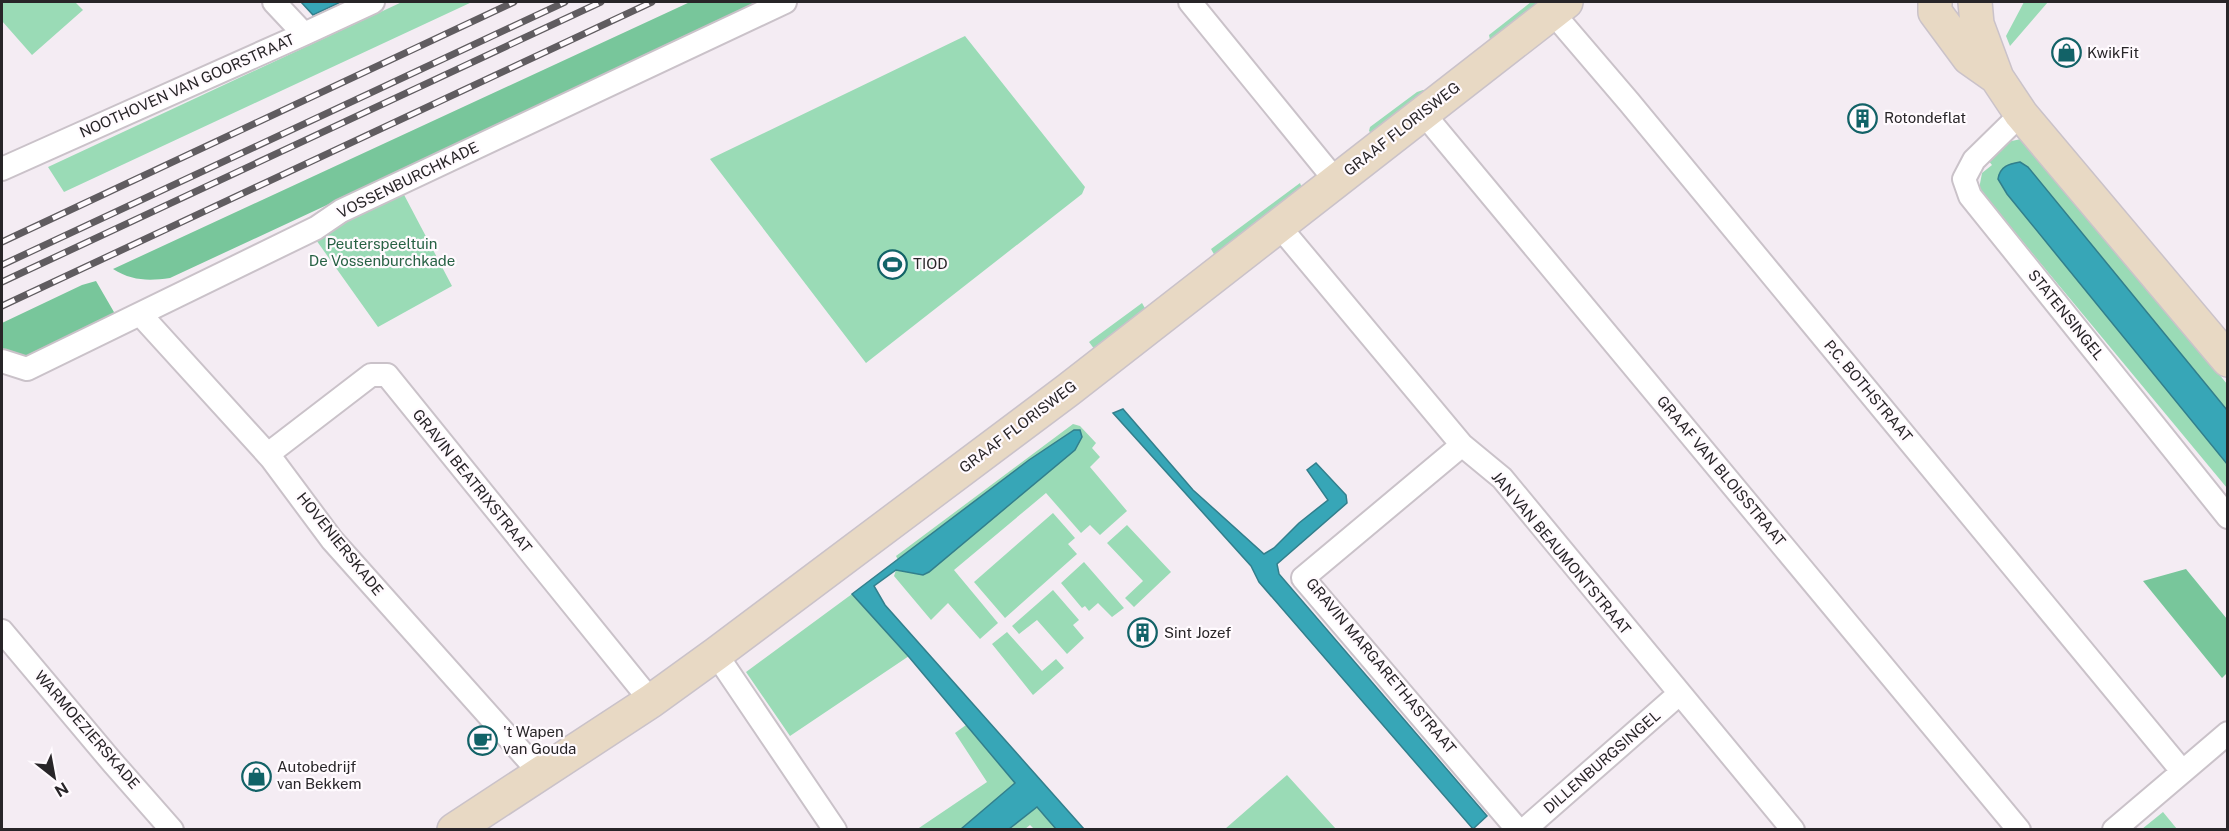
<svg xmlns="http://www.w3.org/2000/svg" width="2229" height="831" viewBox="0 0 2229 831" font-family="'Public Sans',sans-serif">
	<rect width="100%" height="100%" fill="#f4ecf3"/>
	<path fill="#9adbb6" d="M2 2H75L83 10 32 55 2 21Z
		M402 2H472L64 192 48 167Z
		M1531 2H1545L1494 41 1490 40 1489 35Z
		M2024 2H2048L2010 46 2006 36Z
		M965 36 1085 187 1082 194 866 363 710 159Z
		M1423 90H1425L1424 93 1371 133 1369 131 1370 127 1417 92Z
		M2021 139 2030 149 2035 147 2227 384V488L1979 189 1982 173 1992 165 1987 159 2007 142Z
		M1300 183 1302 188 1215 256 1211 249Z
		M401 189 452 286 378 327 309 230Z
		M1142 303 1146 310 1095 350 1089 342Z
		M1073 424 1080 426 1096 443 1092 448 1100 457 1090 467 1127 511 1100 535 1090 525 1081 533 1046 493 954 570 998 623 980 639 948 603 931 620 894 576 896 570 916 573 1080 430H1074L1029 460 898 560 896 556Z
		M1053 513 1075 538 1068 544 1077 554 1005 618 974 582Z
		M1127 525 1171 572 1134 607 1125 598 1143 581 1107 543Z
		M1084 562 1124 608 1112 617 1098 603 1089 611 1085 606 1082 608 1061 583Z
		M1053 590 1079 620 1073 625 1084 638 1067 654 1037 620 1019 634 1012 626Z
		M852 594 909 656 790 736 746 672Z
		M1007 632 1042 671 1056 659 1064 668 1033 695 992 644Z
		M966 725 1015 783 961 829 916 830 987 782 955 733Z
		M1287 775 1336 829H1225Z
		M1037 807 1056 829H1034L1030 825 1025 829 1009 830Z
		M2163 812 2177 829H2142Z"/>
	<path fill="#78c69b" d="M690 2H763L170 278C149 281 132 281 113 269Z
		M96 281 118 319 25 363 2 353V323L82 285Z
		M2186 569 2227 619V673L2222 678 2143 581Z"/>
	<path fill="#37a6b7" stroke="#327f8c" stroke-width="1.5" d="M301 2H341L313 15Z
		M2020 162 2028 167 2227 410V464L2007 194 1998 179C2000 166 2009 164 2020 162Z
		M1123 409 1193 490 1264 554 1274 548 1299 523 1328 500 1307 470 1316 463 1346 495 1347 503 1277 564 1279 574 1487 816 1473 829 1259 582 1251 566 1113 413Z
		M1074 430H1080L1082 437 1075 450 929 572 923 575 896 570 874 586 885 605 1084 829H1056L1037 807 1009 829H961L1015 783 909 657 852 594 1029 460Z"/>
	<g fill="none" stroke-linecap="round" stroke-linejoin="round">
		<defs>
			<path id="street" d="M274 2 304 34
				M1190 2 1336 181
				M1552 12 1629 102 2182 771
				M1423 113 2019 830
				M2021 114 1974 160 1964 179 1970 196 2228 517
				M2 169 304 34 373 2
				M1279 226 1462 445 1502 478 1793 830
				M140 314 271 458 332 540 541 774
				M2 361 27 369 316 228 341 211 785 2
				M1462 445 1303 578 1518 830
				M271 458 272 451 371 375H387L651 701
				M2 631 113 763 172 830
				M716 654 835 830
				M1524 830 1679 694
				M2114 830 2228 733"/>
			<path id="secondary" d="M1935 2V12L1969 58 1996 77
				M1975 2 1977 24 1997 78 2021 114 2228 360
				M454 830 651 701 716 654 1068 390 1566 2"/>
		</defs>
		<use href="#street" stroke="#cac2c9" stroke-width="26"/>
		<use href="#secondary" stroke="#cac2c9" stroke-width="36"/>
		<use href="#street" stroke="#fff" stroke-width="22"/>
		<use href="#secondary" stroke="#e8d9c4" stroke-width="33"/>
		<defs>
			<path id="rail" d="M2 242 514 2
				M2 265 565 2
				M2 282 601 2
				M2 306 652 2"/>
		</defs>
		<use href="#rail" stroke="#605c60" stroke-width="7"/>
		<use href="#rail" stroke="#fffafe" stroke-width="4.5" stroke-dasharray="14" stroke-linecap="butt"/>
	</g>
	<defs>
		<symbol id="shop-ring" viewBox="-11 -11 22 22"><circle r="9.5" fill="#fffafe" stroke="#126267" stroke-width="1.5"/><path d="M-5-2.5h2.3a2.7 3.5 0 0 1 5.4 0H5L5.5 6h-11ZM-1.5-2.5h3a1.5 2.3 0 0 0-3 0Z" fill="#126267"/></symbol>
		<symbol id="building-ring" viewBox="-11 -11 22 22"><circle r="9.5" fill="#fffafe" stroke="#126267" stroke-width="1.5"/><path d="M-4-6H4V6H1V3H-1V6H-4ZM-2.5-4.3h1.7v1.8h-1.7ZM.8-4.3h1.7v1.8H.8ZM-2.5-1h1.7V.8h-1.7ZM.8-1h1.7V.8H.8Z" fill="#126267"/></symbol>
		<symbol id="stadium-ring" viewBox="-11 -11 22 22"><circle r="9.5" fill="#fffafe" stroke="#126267" stroke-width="1.5"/><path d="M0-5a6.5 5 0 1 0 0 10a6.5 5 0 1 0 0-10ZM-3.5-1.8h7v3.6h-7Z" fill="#126267"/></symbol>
		<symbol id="cafe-ring" viewBox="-11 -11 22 22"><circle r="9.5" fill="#fffafe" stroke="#126267" stroke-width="1.5"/><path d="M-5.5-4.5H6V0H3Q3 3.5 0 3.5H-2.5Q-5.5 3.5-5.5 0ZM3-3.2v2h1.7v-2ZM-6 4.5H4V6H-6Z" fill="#126267"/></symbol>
	</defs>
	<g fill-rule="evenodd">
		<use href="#shop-ring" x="2050" y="36" width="33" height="33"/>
		<use href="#building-ring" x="1846" y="102" width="33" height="33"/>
		<use href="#stadium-ring" x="876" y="248" width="33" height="33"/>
		<use href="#building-ring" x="1126" y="616" width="33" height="33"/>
		<use href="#cafe-ring" x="466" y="724" width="33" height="33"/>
		<use href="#shop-ring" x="240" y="760" width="33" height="33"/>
	</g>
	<g text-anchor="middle" stroke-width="4.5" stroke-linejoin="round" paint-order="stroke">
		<g font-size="15" fill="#282528" stroke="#fffafe" text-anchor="start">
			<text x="2087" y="58">KwikFit</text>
			<text x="1884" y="123">Rotondeflat</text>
			<text x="913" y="269">TIOD</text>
			<text x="1164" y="638">Sint Jozef</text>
			<text x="503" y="737">'t Wapen<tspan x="503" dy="17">van Gouda</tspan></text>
			<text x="277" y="772">Autobedrijf<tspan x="277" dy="17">van Bekkem</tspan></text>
		</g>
		<g font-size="15" fill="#282528" stroke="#fffafe">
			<text transform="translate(187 86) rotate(-24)" y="5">NOOTHOVEN VAN GOORSTRAAT</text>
			<text transform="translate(1402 129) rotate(-38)" y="5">GRAAF FLORISWEG</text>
			<text transform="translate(408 180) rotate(-26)" y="5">VOSSENBURCHKADE</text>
			<text transform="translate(2066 315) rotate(51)" y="5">STATENSINGEL</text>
			<text transform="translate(1868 391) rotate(50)" y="5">P.C. BOTHSTRAAT</text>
			<text transform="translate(1018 427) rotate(-37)" y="5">GRAAF FLORISWEG</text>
			<text transform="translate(1721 471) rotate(50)" y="5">GRAAF VAN BLOISSTRAAT</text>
			<text transform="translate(472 481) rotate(51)" y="5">GRAVIN BEATRIXSTRAAT</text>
			<text transform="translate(340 544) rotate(51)" y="5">HOVENIERSKADE</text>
			<text transform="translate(1561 553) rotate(50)" y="5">JAN VAN BEAUMONTSTRAAT</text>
			<text transform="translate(1381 666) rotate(50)" y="5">GRAVIN MARGARETHASTRAAT</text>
			<text transform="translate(87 730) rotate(49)" y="5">WARMOEZIERSKADE</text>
			<text transform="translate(1602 762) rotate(-41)" y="5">DILLENBURGSINGEL</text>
		</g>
		<g font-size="15" fill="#276144" stroke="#fffafe">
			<text x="382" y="249">Peuterspeeltuin<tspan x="382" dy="17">De Vossenburchkade</tspan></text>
		</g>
	</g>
	<rect width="2229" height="831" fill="none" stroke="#282528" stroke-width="6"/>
	<g transform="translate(54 777) rotate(149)" stroke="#fffafe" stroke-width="4.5" paint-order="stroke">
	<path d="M0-4.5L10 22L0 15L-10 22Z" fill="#282528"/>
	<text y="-9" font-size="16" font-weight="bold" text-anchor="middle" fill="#282528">N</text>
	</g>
</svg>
